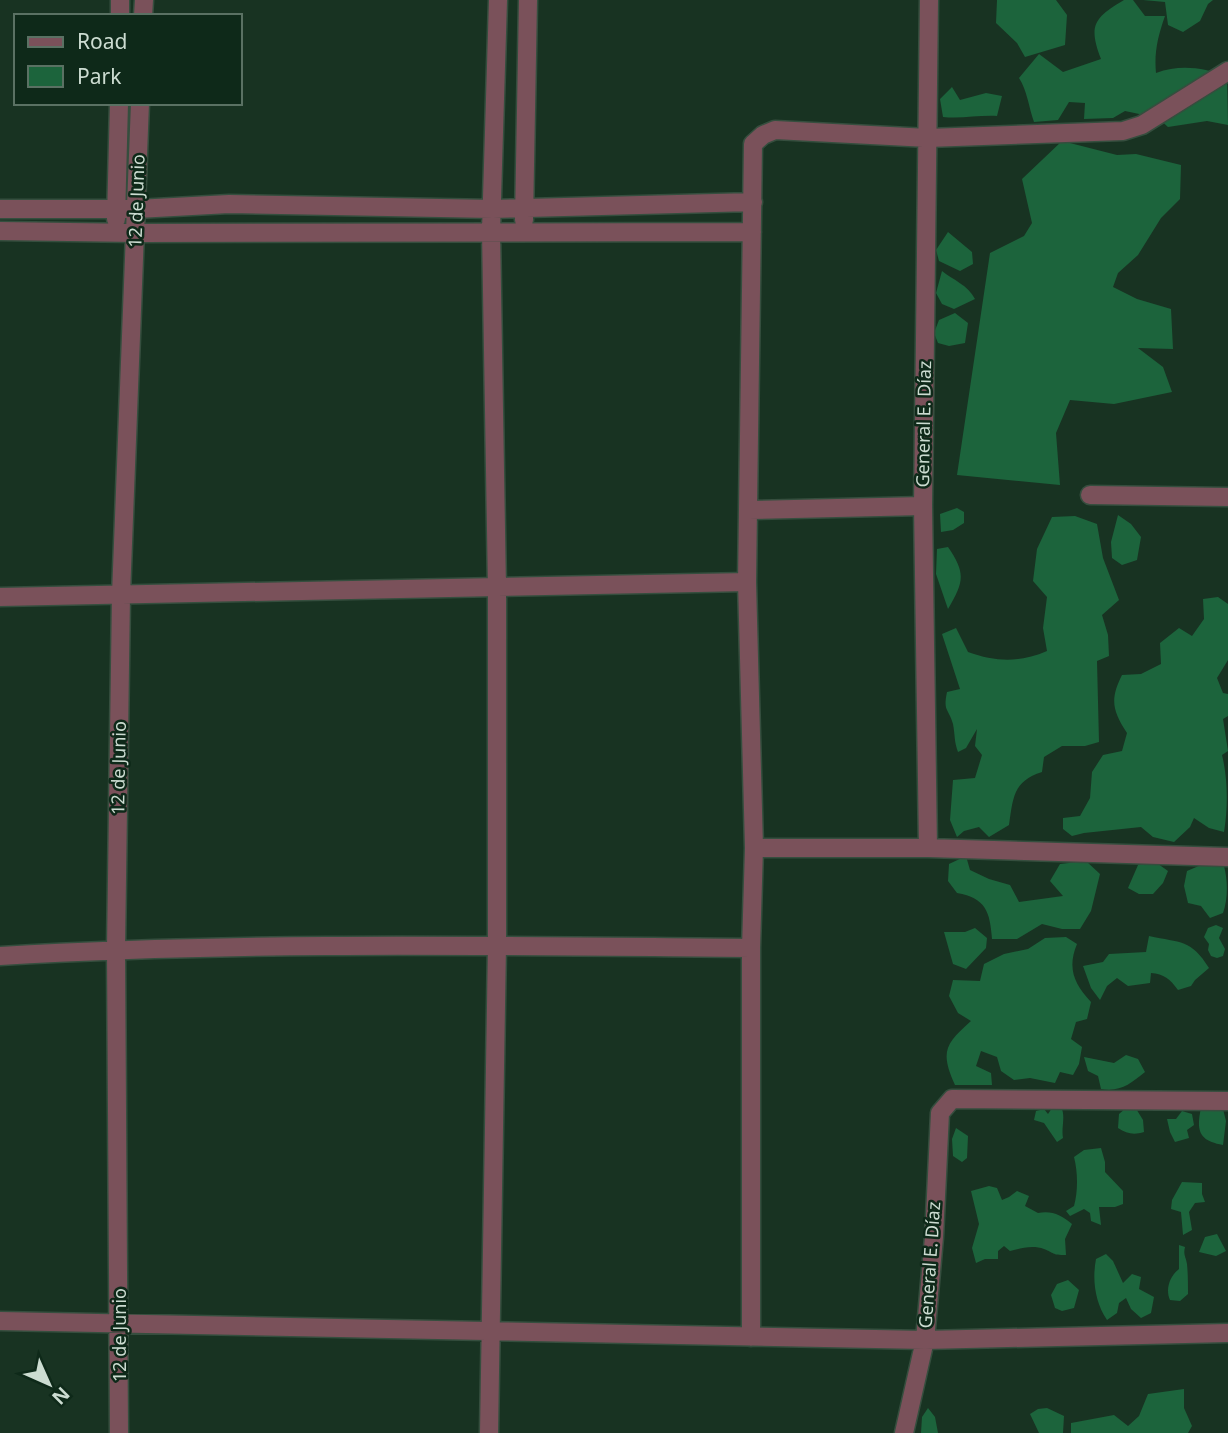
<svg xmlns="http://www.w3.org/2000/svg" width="1228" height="1433" viewBox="0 0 1228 1433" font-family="'Noto Sans',sans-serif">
	<rect width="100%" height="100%" fill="#183322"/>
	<path fill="#1c643c" d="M997 0H1056L1067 15 1065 45 1025 57 1017 43 996 23Z
		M1124 0H1133L1145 16H1165C1158 36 1154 52 1156 73 1181 64 1203 68 1227 76L1228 125 1207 121 1168 127 1158 118 1125 111 1113 118 1084 119 1085 103 1069 102 1058 120 1034 122C1029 108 1027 90 1019 78L1039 54 1063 72 1101 59C1088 25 1094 18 1124 0Z
		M1143 0H1213L1208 4 1200 21 1183 32 1168 25 1165 2Z
		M952 87 960 100 986 93 1002 96 997 116C979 115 961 119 943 117L940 99Z
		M1062 141 1117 155 1136 154 1181 165 1180 199 1161 218 1138 255 1118 273 1113 287 1137 299 1171 309 1173 349 1138 348 1163 367 1172 392 1114 404 1070 400 1056 433 1060 485 957 475 990 253 1024 236 1032 223 1022 179Z
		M948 232 972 252 973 264 960 271 939 261 936 250Z
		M942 271C953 280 968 285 975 299L954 309 942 304 936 293Z
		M955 313 968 323 965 343 949 346 938 343 934 333 939 320Z
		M957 508 964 512V523L953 530 941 532 940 514Z
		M1118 515 1131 524 1141 537 1137 560 1122 565 1112 558 1111 542Z
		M1075 516 1097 524 1103 558 1119 600 1102 615 1108 635 1109 656 1097 661 1099 742 1085 746H1062L1044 757 1042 772C1013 781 1013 798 1009 825L989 837 979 827 964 831 957 837 950 820 953 780 975 778 982 755 975 746 977 729 966 748 958 752C954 742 955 734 953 724 948 707 943 712 947 692L960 689 942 634 956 628 968 652C996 662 1019 663 1047 651L1043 628 1047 597 1033 581 1037 549 1052 517Z
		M948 547C966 573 964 582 948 609L936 574 937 549Z
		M1218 597 1228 604V660L1217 678 1223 693 1228 694V716L1223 719 1228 751 1222 755C1228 779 1228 808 1224 832L1209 828 1194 818 1190 827 1174 842 1153 837 1141 827 1084 833 1072 836 1063 829V818L1080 816 1090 798 1092 772 1103 755 1122 751 1127 733C1112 710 1110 699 1122 675L1141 674 1161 664 1160 643 1179 628 1192 636 1204 619 1203 599Z
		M966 856 970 870 989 879 1010 885 1019 902 1063 896 1050 881 1060 864 1086 861 1100 874 1091 911 1080 929H1062L1042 924 1017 939H992C990 912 986 898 957 893L948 881 949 864Z
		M1154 861 1168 871 1163 883 1153 894H1139L1128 888 1138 865Z
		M1208 862 1224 866C1228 881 1228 899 1223 913L1210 918 1201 906 1188 903 1184 886 1187 871Z
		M1216 925 1223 928 1219 938 1225 949 1223 956 1217 958 1211 956 1208 950 1209 944 1204 937 1208 928Z
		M975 928 987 938 986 948 966 969 953 964 944 932H965Z
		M1149 936C1181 943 1191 939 1209 968L1195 980 1191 986 1178 990C1170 979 1164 974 1151 973L1150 983 1128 986 1117 978 1107 986 1100 1000 1091 988 1083 966 1103 962 1109 954 1146 952Z
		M1066 937 1077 944C1067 968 1074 984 1091 1002L1087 1019 1076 1022 1071 1039 1082 1047 1079 1064 1073 1075 1060 1072 1055 1083 1030 1078 1014 1080 1001 1071 997 1057 981 1051 976 1066 991 1073 992 1085H955C940 1052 945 1044 971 1021L958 1013 949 996 953 980 980 981 984 964 1004 954 1028 949 1045 938Z
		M1126 1055 1138 1059 1145 1072C1130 1084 1121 1092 1101 1089L1098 1076 1088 1071 1084 1057 1114 1063Z
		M1054 1105 1061 1107C1066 1116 1061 1127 1063 1138L1057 1142 1044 1123 1034 1120 1036 1111 1044 1109 1048 1114Z
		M1135 1107 1143 1120 1144 1132C1134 1135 1127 1134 1118 1128L1119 1114 1126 1108Z
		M1201 1108 1223 1109 1226 1121 1223 1145C1199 1141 1196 1131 1201 1108Z
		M1182 1111 1192 1114 1194 1125 1187 1130 1189 1138 1175 1142 1170 1132 1167 1119H1176Z
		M956 1128 968 1136 967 1158 962 1162 953 1156 952 1139Z
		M1101 1148 1105 1162V1172L1123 1191V1204L1115 1207H1099L1101 1225 1091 1221 1090 1213 1084 1209 1070 1216 1066 1211 1074 1206C1078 1191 1078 1173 1074 1157L1084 1150Z
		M1182 1182 1202 1183V1194L1205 1202 1195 1203 1189 1212 1192 1230 1183 1235 1181 1212 1171 1209 1172 1200Z
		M989 1186 997 1188 1002 1200 1009 1197 1017 1191 1029 1196 1025 1206 1038 1213C1051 1210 1062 1215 1072 1224L1065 1239 1066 1255C1051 1255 1055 1253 1044 1249 1033 1245 1021 1248 1010 1251L1004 1246 998 1251V1259H985L976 1263 972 1248 979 1224 971 1191Z
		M1217 1234 1226 1251 1216 1256 1199 1252 1205 1237Z
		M1179 1245 1185 1247C1183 1255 1186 1257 1187 1264 1188 1274 1188 1285 1188 1294L1180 1301 1170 1300C1165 1289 1170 1276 1179 1269Z
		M1106 1254 1113 1261 1123 1283 1132 1274 1141 1277 1139 1289 1154 1297 1151 1313 1141 1318 1131 1309 1126 1298 1119 1303 1117 1313 1107 1320C1095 1302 1092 1280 1096 1259Z
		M1068 1280 1079 1290 1074 1308 1062 1311 1055 1308 1051 1295 1057 1284Z
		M1184 1389V1408L1192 1426 1188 1433H1071V1423L1114 1415 1128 1426 1139 1416 1148 1394Z
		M928 1408 935 1417 938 1433H921L922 1417Z
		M1047 1408 1064 1416 1063 1433H1039L1030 1414 1038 1409Z"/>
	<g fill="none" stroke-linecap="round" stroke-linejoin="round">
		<defs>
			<path id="minor" d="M120 16V0
				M143 16 144 0
				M0 209H137L229 204 493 209 753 202
				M116 219 119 103
				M524 220 528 0
				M0 231 137 233 752 232
				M1090 495 1228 497
				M749 510 923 506
				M0 597 747 582
				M754 848H928L1228 857
				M928 848 923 506 929 0
				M0 956C250 941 501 946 751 948
				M0 1321 925 1340 1228 1333
				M751 1337V948L754 848 747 582 753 144 763 135 775 130 928 138 1123 131 1142 125 1228 71
				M119 1433 116 949 121 595 140 103
				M489 1433 497 945V589L491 231 498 0
				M904 1433 925 1340 934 1237 940 1113 952 1099 1228 1101"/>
		</defs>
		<use href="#minor" stroke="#354e3e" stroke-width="21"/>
		<use href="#minor" stroke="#7a515a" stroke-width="18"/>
	</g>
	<g text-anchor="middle" stroke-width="5" stroke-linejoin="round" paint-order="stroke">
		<g font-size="18" fill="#ccdcd1" stroke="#0e2919">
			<text transform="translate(137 201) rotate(-88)" y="6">12 de Junio</text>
			<text transform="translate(924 424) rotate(-89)" y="6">General E. Díaz</text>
			<text transform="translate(119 768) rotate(-89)" y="6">12 de Junio</text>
			<text transform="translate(930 1265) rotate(-86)" y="6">General E. Díaz</text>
			<text transform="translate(120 1335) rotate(-90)" y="6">12 de Junio</text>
		</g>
	</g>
	<rect x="14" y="14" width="228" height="91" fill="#0e2919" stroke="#5a7163" stroke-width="2"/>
	<rect x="28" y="37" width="35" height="10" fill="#7a515a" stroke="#5a7163" stroke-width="2"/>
	<text x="77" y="49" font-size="21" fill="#ccdcd1">Road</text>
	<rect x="28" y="66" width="35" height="21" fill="#1c643c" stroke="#5a7163" stroke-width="2"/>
	<text x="77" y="84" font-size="21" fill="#ccdcd1">Park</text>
	<g transform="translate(49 1384) rotate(135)" stroke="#0e2919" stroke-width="5" paint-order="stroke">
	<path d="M0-5L12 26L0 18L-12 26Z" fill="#ccdcd1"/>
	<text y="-10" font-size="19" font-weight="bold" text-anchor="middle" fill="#ccdcd1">N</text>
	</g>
</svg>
